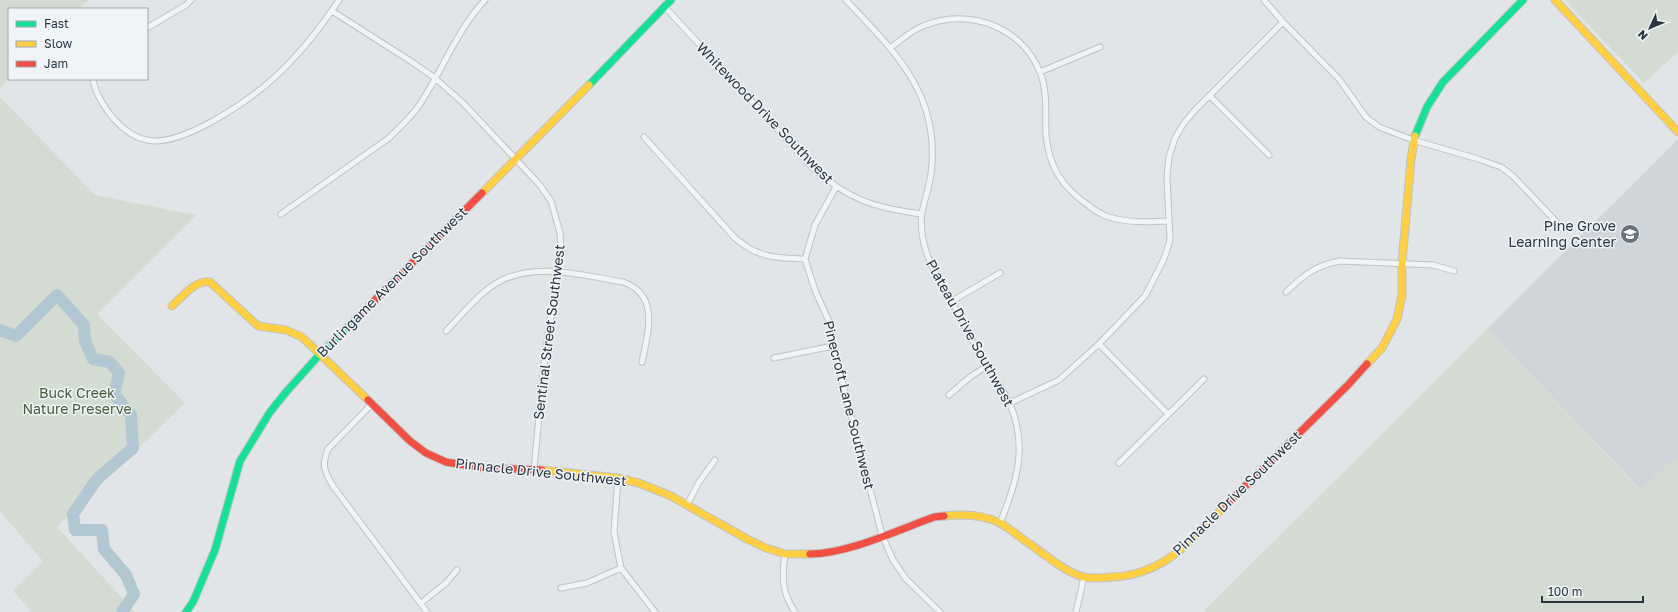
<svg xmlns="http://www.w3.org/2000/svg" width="1678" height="612" viewBox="0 0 1678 612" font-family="'Golos Text',sans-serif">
	<rect width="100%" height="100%" fill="#e2e5e7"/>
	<path fill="#d0d5da" d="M1678 139V461L1675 459 1641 490 1487 329Z"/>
	<path fill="#d4dbd3" d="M0 0H88L79 9H9V79L0 88Z
		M1565 0H1678V52L1644 83Z
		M0 97 95 195 196 215 97 314 185 403 57 527 135 612H32L13 591 43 561 0 512Z
		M1487 329 1640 490 1675 459 1678 461V612H1203Z"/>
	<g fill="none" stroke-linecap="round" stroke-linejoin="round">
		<path stroke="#b1c7d2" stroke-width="12" d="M0 330 16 336 57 295 84 325 85 341 93 359 110 362 119 373 114 394 131 415 133 448 97 479 73 514 75 530H102L104 549 126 575 134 594 122 612"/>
		<defs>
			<path id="street" d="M846 0C896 53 941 95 931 174 929 187 925 199 922 212 920 225 923 242 927 254 933 272 943 286 952 302 963 322 973 343 985 363 993 376 1004 390 1010 404 1028 447 1017 482 1000 523
				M1264 0 1283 22 1339 79 1366 117 1379 127 1413 140 1478 159 1501 167 1513 176 1563 229
				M665 7 813 168C849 200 875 208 922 214
				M332 11 412 62 435 78 463 103 539 184 551 201 560 233 561 249 545 354 534 469
				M147 28 186 5 191 0
				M890 48C901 40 912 30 923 26 968 7 1021 26 1040 72 1048 92 1045 114 1046 135 1049 167 1062 187 1088 205 1094 210 1102 215 1109 217 1128 223 1149 222 1169 221
				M1040 72 1100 47
				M93 79C95 95 109 115 120 125 127 132 137 138 147 140 181 148 250 100 275 77 299 55 321 27 339 0
				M1210 96 1269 155
				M644 137 735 238C758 258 775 258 805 259
				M836 187 815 225 805 259 815 290 831 326 833 346 882 535 893 560 906 579 940 612
				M281 214 389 138C399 128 410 118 418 107 442 72 456 31 485 0
				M1286 292C1304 275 1316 265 1340 261L1433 265 1454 271
				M952 301 1000 273
				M446 331C463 314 480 291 502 280 540 262 584 276 623 282 660 295 648 332 642 362
				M1099 344 1168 414
				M774 358 833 346
				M949 395 970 377 987 366
				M1010 403 1059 380 1099 344 1145 296 1164 259 1170 240 1167 177 1169 157 1175 138 1184 123 1195 110 1283 22
				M372 404 328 449C321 466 325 472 333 486L427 612
				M1119 463 1204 379
				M618 478 614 532 621 568 655 612
				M687 505 699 482 715 460
				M785 554C782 577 781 591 795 612
				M561 588 587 583 621 568
				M421 603 446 583 457 570
				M1076 612 1084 577"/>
			<path id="fast" d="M589 85 671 0
				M1415 136 1427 107 1443 82 1523 0
				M186 612 193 602 215 550 240 461 270 412 287 391 321 353 361 314"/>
			<path id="slow" d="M1555 0 1678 132
				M482 193 589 85
				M172 306C181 298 196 279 210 282L258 326 286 330 302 337 368 400
				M1367 364 1382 348 1397 319 1402 295V263L1411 159 1415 136
				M542 470 618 478 639 483 671 496 747 539 766 548 785 554H810
				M944 516C962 514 983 514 1000 523 1011 529 1020 538 1030 544 1045 555 1067 573 1084 577 1093 579 1103 578 1112 577 1165 575 1191 540 1226 505"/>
			<path id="jam" d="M361 314 482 193
				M368 400 410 441 426 453 446 462 483 468 542 470
				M1226 505 1348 385 1367 364
				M810 554C847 554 898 530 934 517L944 516"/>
		</defs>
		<use href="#street" stroke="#c0c3c5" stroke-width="7"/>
		<use href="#fast" stroke="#c0c3c5" stroke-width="9"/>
		<use href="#slow" stroke="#c0c3c5" stroke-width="9"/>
		<use href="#jam" stroke="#c0c3c5" stroke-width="9"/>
		<use href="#street" stroke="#f1f3f4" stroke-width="5"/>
		<use href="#fast" stroke="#16e098" stroke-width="7"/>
		<use href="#slow" stroke="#ffcf43" stroke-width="7"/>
		<use href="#jam" stroke="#f24e42" stroke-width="7"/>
	</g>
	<defs>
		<symbol id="school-disc" viewBox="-11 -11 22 22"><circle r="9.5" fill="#6a737b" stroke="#f0f4f7"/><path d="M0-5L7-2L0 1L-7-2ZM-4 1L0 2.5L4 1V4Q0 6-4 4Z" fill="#fff"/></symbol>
	</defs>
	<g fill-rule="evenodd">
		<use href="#school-disc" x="1619" y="223" width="22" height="22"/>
	</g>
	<g text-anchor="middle" stroke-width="3" stroke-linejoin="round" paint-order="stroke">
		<g font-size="14" fill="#293641" stroke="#f0f4f7">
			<text transform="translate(765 113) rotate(46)" y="5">Whitewood Drive Southwest</text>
			<text transform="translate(392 282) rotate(-45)" y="5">Burlingame Avenue Southwest</text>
			<text transform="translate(549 332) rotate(-83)" y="5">Sentinal Street Southwest</text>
			<text transform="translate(970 333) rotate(61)" y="5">Plateau Drive Southwest</text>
			<text transform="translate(849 405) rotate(76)" y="5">Pinecroft Lane Southwest</text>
			<text transform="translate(541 472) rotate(6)" y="5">Pinnacle Drive Southwest</text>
			<text transform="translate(1237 493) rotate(-44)" y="5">Pinnacle Drive Southwest</text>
		</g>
		<g font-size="14" fill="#293641" stroke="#f0f4f7" text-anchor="end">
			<text x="1616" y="231">Pine Grove<tspan x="1616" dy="16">Learning Center</tspan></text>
		</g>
		<g font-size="14" fill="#455c36" stroke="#f0f4f7">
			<text x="77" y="398">Buck Creek<tspan x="77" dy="16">Nature Preserve</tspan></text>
		</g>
	</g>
	<rect x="8" y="8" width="140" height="72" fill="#f0f4f7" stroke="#a0a8ae"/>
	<rect x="16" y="21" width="20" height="6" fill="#16e098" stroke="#a0a8ae"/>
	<text x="44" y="28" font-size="12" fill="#293641">Fast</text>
	<rect x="16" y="41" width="20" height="6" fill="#ffcf43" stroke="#a0a8ae"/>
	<text x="44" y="48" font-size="12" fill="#293641">Slow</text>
	<rect x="16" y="61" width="20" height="6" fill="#f24e42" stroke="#a0a8ae"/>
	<text x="44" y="68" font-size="12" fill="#293641">Jam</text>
	<g transform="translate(1650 28) rotate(226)" stroke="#f0f4f7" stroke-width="3" paint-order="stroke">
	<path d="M0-3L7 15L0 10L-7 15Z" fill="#293641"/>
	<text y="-6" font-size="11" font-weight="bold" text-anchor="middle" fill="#293641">N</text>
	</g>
	<path d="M1542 596v6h101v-6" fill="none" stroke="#293641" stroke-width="2"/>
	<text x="1548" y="596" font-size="12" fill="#293641" stroke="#f0f4f7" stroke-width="3" paint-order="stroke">100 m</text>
</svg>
